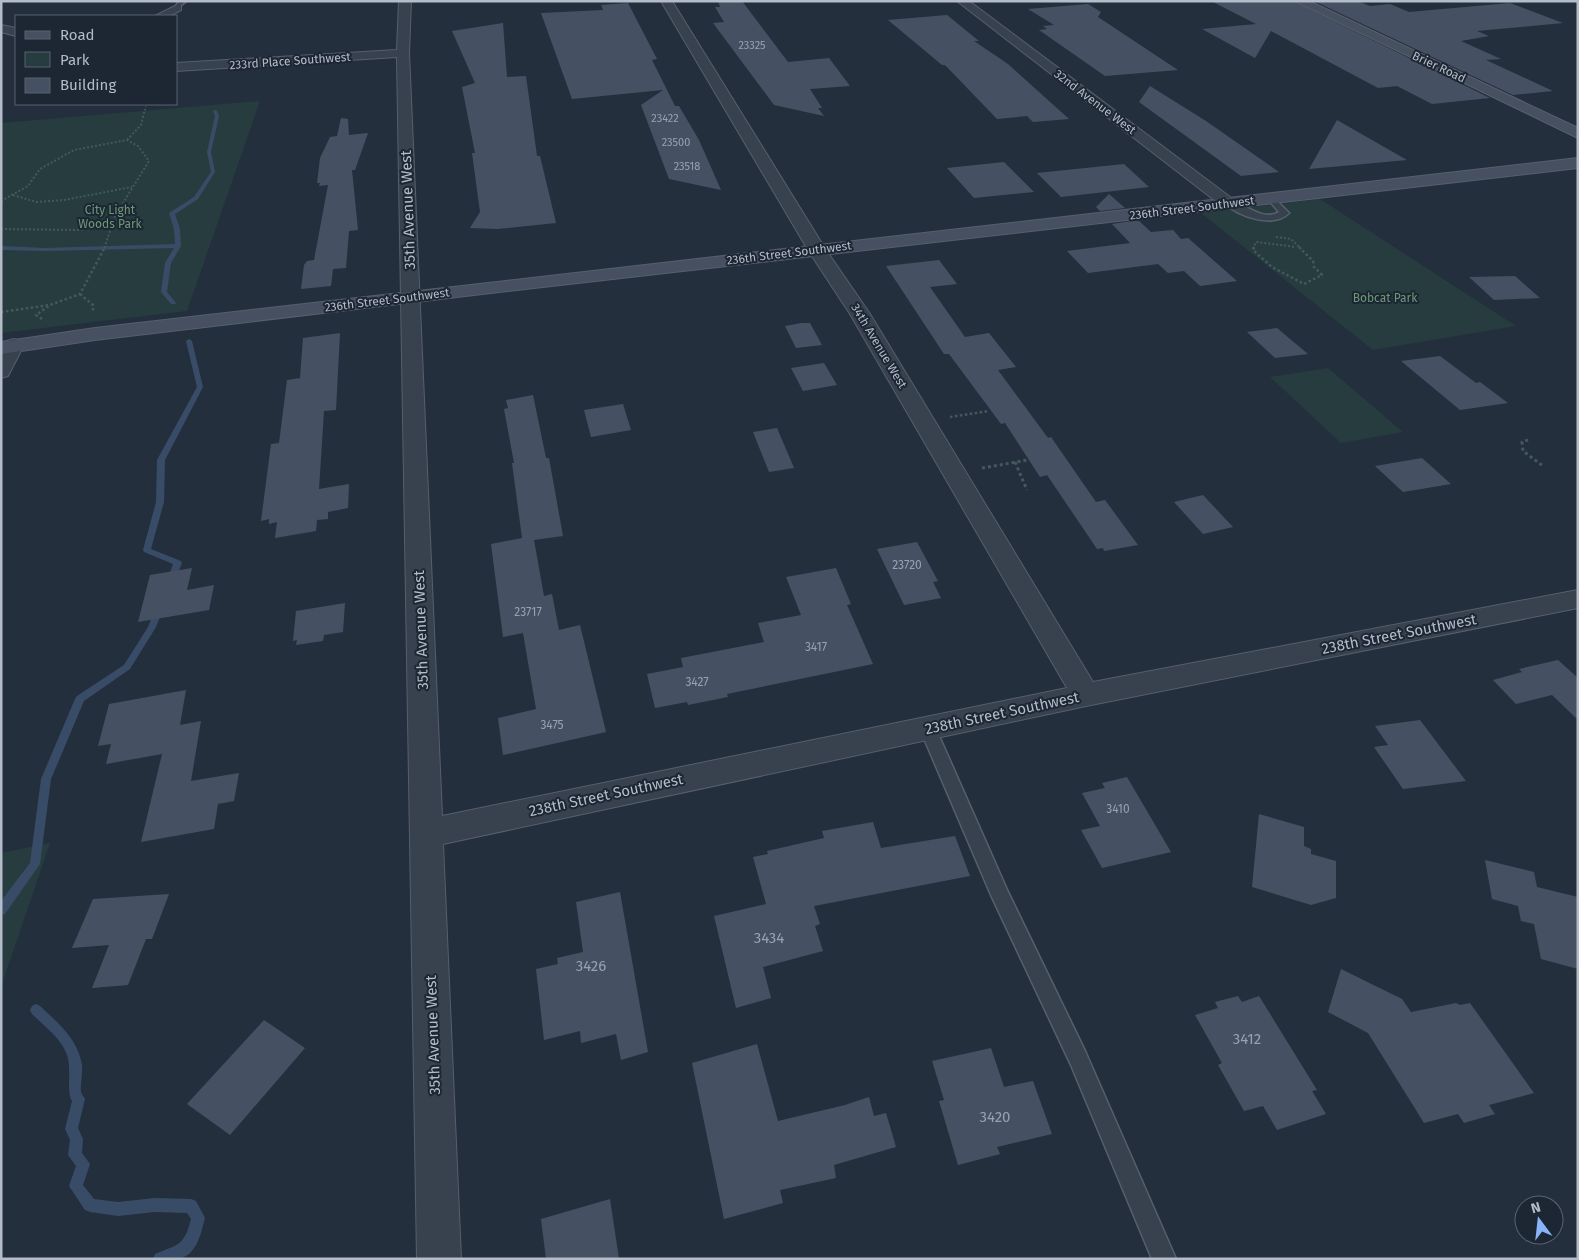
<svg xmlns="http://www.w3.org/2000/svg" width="1579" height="1260" viewBox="0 0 1579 1260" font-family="'Fira Sans',sans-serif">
	<rect width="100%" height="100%" fill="#242f3e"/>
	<path fill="#263c3f" d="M260 101 187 311 1 333V123Z
		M1320 199 1516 326 1373 350 1201 213Z
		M1328 368 1403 432 1341 443 1270 377Z
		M50 843 1 987V853Z"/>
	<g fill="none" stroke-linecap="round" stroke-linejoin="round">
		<path fill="#394c67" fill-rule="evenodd" d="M215 110 217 111 219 116 211 152 215 172 198 199 175 214 180 229 181 246 171 263 167 292 176 303 175 304H171L161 292 165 263 174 248 45 251 1 250V246L45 248 175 244 174 229 169 213 194 197 211 172 207 152 215 116 213 111Z
			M189 339 192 341 203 387 165 460 164 502 151 549 181 561 182 563 175 581 171 584 167 581 173 564 144 552 143 550 156 502 157 460 197 387 186 341Z
			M159 606 163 609 156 627 130 669 84 701 51 779 40 864 5 914 1 915V901L30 863 41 779 75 699 77 696 124 665 148 627 156 607Z
			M36 1004 40 1006C58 1023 78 1039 82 1065 83 1072 80 1087 81 1092 82 1095 84 1097 85 1099L78 1128 83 1139 82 1153 90 1164 83 1185 94 1199 118 1202 155 1198 191 1199 196 1201 205 1218C201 1232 198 1253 181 1258 173 1260 162 1259 153 1259L155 1254C179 1244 184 1246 191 1219L187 1213 155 1212 118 1216 90 1212 85 1210 69 1186 76 1166 68 1155 70 1140 65 1129 72 1101C66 1092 72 1069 67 1055 62 1039 44 1026 32 1014L30 1010 32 1006Z"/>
	</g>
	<path fill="#455162" d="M718 1H742L788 62 829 58 850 86 810 89 822 108H818L824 116 774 105 713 23 724 22 715 7H720Z
		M1211 1H1293L1490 98 1432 104 1397 86 1378 88 1271 31 1255 58 1202 29 1256 24Z
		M1314 1 1360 2 1370 6 1390 4 1409 12 1510 3 1563 23 1477 31 1489 36 1461 41 1501 59 1486 60 1553 91 1513 95Z
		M628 3 657 59 652 60 675 106H679L699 140 721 190 669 179 641 105 663 90 572 99 541 13 603 10 601 5Z
		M1088 4 1101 12 1098 17 1178 70 1105 76 1039 30 1047 29 1043 26 1054 25 1028 9Z
		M947 15 979 41H974L1008 64 1069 119 1033 122 1027 116 997 119 945 65H942L888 20Z
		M503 23 507 77 526 76 537 156H540L556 223 498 229 470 228 480 212 472 153H475L462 87 475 83 452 31Z
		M1150 86 1206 121 1279 172 1241 176 1139 102Z
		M341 118 348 119 349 135 368 133 355 170H352L358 230 349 231 346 268 333 269 331 286 301 289 304 265 307 261 314 260 328 185 319 186 320 183H317L320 158 330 137 337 136Z
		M1337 120 1407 160 1309 169Z
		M1004 162 1034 192 974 198 947 168Z
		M1124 164 1149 187 1061 197 1037 173Z
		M1109 194 1125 208 1100 211 1096 207Z
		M1138 220 1151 232 1173 230 1181 239 1188 238 1237 281 1200 286 1184 271 1168 273 1158 264 1088 273 1067 251 1130 243 1112 224Z
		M939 260 957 284 930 287 965 337 989 333 1016 367 998 370 1048 438 1051 437 1096 502 1105 500 1138 545 1104 551 1103 548 1097 549 1047 475 1040 477 1005 423 1001 424 949 354H944L886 266Z
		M1515 276 1540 298 1494 300 1469 277Z
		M801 323H810L822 345 796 348 785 326Z
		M1277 328 1308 354 1275 358 1247 332Z
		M340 333 336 410 324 411 319 489 349 484 348 508 328 512V519L317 520 316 531 275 538 277 522 269 524V519L261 521 271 444 279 443 287 380 300 378 303 338Z
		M1440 356 1476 383 1480 382 1508 403 1460 410 1401 361Z
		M824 363 837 385 803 391 791 368Z
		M533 395 546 458H549L563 536 534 540 544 596 552 594 559 630 580 625 606 732 503 755 498 718 536 709 523 633 503 637 491 544 522 538 512 463H514L504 409 508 408 506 400Z
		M623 404 631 430 591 437 584 410Z
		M777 428 794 468 769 472 753 432Z
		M1422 458 1451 484 1403 492 1375 466Z
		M1203 495 1233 527 1203 534 1174 502Z
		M917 542 938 581 933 582 941 598 904 605 877 549Z
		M192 568 187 590 214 585 209 610 138 622 150 575Z
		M836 568 851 604 847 605 873 664 727 694 728 697 688 705 687 702 655 708 647 674 683 667 681 658 764 642 758 623 801 615 786 577Z
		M345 603 343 632 324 635 323 641 296 645 297 640 293 641 296 611Z
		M1558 660 1578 678V720L1552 695 1516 704 1493 680 1522 672 1519 669Z
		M186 690 180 725 201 721 191 781 239 773 234 801 218 804 214 829 141 842 162 754 106 764 111 744 98 746 109 704Z
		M1420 720 1466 781 1403 789 1374 747 1388 745 1375 726Z
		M1127 777 1171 852 1102 868 1081 830 1100 826 1082 793 1105 788 1102 783Z
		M1259 814 1304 827V846L1311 849V854L1336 861V898L1311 905 1252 887Z
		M873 822 881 848 955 836 970 876 814 906 820 924 815 926 823 951 763 967 771 998 736 1008 714 916 766 904 753 857 768 854 767 851 824 838 822 831Z
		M1485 860 1534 872 1537 887 1578 897V969L1541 959 1534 924 1521 921 1518 906 1492 899Z
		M620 892 648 1052 621 1060 616 1034 581 1043 580 1031 544 1040 536 969 558 964 557 958 583 952 576 902Z
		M169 894 152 939H146L128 985 92 988 109 945 72 948 93 899Z
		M1341 969 1402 999 1411 1012 1456 1003 1460 1005 1470 1003 1534 1093 1489 1105 1495 1114 1464 1123 1458 1114 1424 1123 1368 1033 1328 1012Z
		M1238 996 1242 1002 1259 996 1317 1090 1312 1091 1326 1114 1277 1130 1263 1106 1244 1111 1218 1065 1222 1063 1195 1015 1218 1008 1215 1002Z
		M264 1020 305 1048 230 1135 187 1104Z
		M757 1044 778 1121 845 1105 869 1097 874 1116 886 1113 896 1147 834 1165 836 1178 780 1190 783 1203 724 1219 692 1063Z
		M991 1048 1004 1087 1033 1081 1052 1134 997 1147 1000 1154 958 1165 939 1101 944 1100 932 1061Z
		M610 1199 619 1259H546L541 1219Z"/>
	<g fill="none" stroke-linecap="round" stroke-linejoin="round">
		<defs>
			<path id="lane" d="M179 1H186L180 6H176Z
				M1271 195 1289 213C1273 229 1238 216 1224 203 1236 194 1260 224 1279 212L1267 198Z
				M928 723 934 724 936 729 1008 892 1085 1051 1176 1259H1152L1071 1065 991 895 920 729 922 724Z"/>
			<path id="street" d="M399 1H411L409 53 442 816 1067 688 850 314 808 250 661 1H672L826 250 870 314 1093 682 1578 590V608L1086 706 443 844 461 1259H417L397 57 176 71V63L397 50Z
				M957 1H969L1234 200 1236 203 1234 206H1222Z
				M177 5 181 6V10L169 16H155Z
				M1 25 16 28V36L1 32Z
				M14 339 21 341 24 345 8 376 1 378V350L7 341Z"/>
			<path id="secondary" d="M1295 1H1309L1578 128V138Z
				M1578 158V168L474 295 95 340 1 354V342L95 328Z"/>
		</defs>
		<use href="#lane" stroke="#565f6c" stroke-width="3"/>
		<use href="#street" stroke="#565f6c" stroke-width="2"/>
		<use href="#secondary" stroke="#565f6c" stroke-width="2"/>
		<path stroke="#44595c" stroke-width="1" stroke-dasharray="2 2" stroke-linecap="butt" d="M145 111 146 106"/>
		<path stroke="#44595c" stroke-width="2" stroke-dasharray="2 2" stroke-linecap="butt" d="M127 140 141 125 145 109
			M13 195 36 202 64 200 132 187
			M1 201 28 186 40 169 74 150 127 140 138 146 149 161 115 216 104 249
			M1 229 79 230 113 224
			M1276 237 1291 239 1301 249
			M1253 249 1256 242 1296 247"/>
		<path stroke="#44595c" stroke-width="2.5" stroke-dasharray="2.5 2.5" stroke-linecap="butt" d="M1254 247 1253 250 1272 267 1304 284 1322 275 1314 267 1313 261 1299 247
			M80 294 93 305V312
			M1 312 50 305 80 294 105 247
			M42 319 36 315 50 305
			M950 417 989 411"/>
		<path stroke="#44595c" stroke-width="3" stroke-dasharray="3 3" stroke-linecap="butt" d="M1528 440 1522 442 1523 451 1543 466
			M1015 462 1027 490
			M982 468 1028 460"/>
		<use href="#lane" fill="#38414e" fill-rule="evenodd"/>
		<use href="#street" fill="#38414e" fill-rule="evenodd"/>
		<use href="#secondary" fill="#465061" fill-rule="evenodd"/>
	</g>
	<g text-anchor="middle" stroke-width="4" stroke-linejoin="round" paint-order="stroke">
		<g font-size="11" fill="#98a1af">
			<text x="752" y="49">23325</text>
			<text x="665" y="122">23422</text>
			<text x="676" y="146">23500</text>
			<text x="687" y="170">23518</text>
		</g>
		<g font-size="12" fill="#b4bcc9" stroke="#1d2633">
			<text transform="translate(290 61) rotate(-4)" y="4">233rd Place Southwest</text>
			<text transform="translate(1439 67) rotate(25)" y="4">Brier Road</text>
			<text transform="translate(1095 102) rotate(37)" y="4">32nd Avenue West</text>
			<text transform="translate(1192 208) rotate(-7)" y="4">236th Street Southwest</text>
			<text transform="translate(789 253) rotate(-7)" y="4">236th Street Southwest</text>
			<text transform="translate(387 300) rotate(-7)" y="4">236th Street Southwest</text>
			<text transform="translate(879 346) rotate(59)" y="4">34th Avenue West</text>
		</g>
		<g font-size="12" fill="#6b9a76" stroke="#1d2633">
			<text x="110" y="214">City Light<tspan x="110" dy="14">Woods Park</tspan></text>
			<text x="1385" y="302">Bobcat Park</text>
		</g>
		<g font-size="12" fill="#98a1af">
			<text x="907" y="569">23720</text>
			<text x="528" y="616">23717</text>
			<text x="816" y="651">3417</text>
			<text x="697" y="686">3427</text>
			<text x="552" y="729">3475</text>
			<text x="1118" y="813">3410</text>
		</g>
		<g font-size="15" fill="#b4bcc9" stroke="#1d2633">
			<text transform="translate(408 210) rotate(-92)" y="5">35th Avenue West</text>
			<text transform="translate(421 630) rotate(-92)" y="5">35th Avenue West</text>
			<text transform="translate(1399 634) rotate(-11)" y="5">238th Street Southwest</text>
			<text transform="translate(1002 713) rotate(-12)" y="5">238th Street Southwest</text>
			<text transform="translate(606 795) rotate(-12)" y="5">238th Street Southwest</text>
			<text transform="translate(433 1035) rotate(-92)" y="5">35th Avenue West</text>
		</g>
		<g font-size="15" fill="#98a1af">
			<text x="769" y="943">3434</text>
			<text x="591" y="971">3426</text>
			<text x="1247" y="1044">3412</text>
			<text x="995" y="1122">3420</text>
		</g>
	</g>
	<rect width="1579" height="1260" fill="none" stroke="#b4bcc9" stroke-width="5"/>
	<rect x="15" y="15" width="162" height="90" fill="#1d2633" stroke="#59626f"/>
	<rect x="25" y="31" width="25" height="8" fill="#465061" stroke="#59626f"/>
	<text x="60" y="40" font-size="15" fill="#b4bcc9">Road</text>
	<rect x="25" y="52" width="25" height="15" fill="#263c3f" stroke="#59626f"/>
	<text x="60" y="65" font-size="15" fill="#b4bcc9">Park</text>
	<rect x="25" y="78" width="25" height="15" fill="#455162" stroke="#59626f"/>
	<text x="60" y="90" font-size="15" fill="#b4bcc9">Building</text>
	<g transform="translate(1539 1220) rotate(345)"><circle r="24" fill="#1d2633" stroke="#59626f"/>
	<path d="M0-4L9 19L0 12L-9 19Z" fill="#8ab4f8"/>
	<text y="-8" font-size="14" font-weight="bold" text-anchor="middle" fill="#b4bcc9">N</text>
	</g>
</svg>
